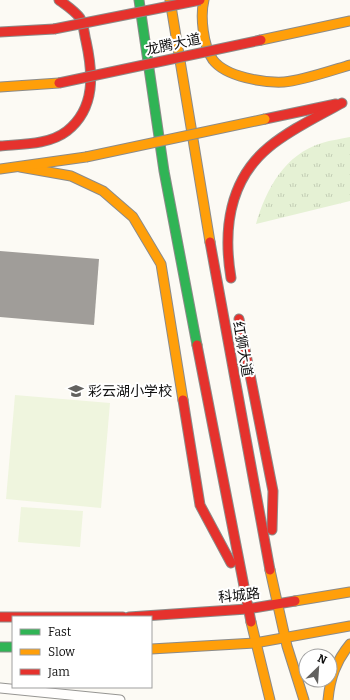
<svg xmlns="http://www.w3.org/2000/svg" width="350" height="700" viewBox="0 0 350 700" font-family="Bitter,'Noto Sans SC',serif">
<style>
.park{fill:url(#park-tufts)}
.pitch{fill:#eff5de}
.building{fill:#a09d99}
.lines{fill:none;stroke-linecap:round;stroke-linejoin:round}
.lane-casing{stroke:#969592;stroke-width:11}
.fast-casing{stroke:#8c8b89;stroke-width:11}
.slow-casing{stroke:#8c8b89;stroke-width:11}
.jam-casing{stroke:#8c8b89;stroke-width:11}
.lane{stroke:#fffefd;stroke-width:9}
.fast{stroke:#30b455;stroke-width:9}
.slow{stroke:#ff9f0a;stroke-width:9}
.jam{stroke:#e5322d;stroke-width:9}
.slow-bridge-casing{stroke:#8c8b89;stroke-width:11;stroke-linecap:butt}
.jam-bridge-casing{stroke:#8c8b89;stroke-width:11;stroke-linecap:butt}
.slow-bridge{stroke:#ff9f0a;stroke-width:9}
.jam-bridge{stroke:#e5322d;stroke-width:9}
.labels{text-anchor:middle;stroke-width:4;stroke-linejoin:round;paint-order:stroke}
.street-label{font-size:14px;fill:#0f0f0f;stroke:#fff}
.poi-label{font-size:14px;fill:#0f0f0f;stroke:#fff;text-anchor:start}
</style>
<defs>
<pattern id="park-tufts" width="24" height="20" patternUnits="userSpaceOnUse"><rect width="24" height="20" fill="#e5f1d4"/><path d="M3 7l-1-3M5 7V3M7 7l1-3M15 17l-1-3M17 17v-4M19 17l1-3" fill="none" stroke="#c3cdb5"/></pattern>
</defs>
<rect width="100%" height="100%" fill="#fcfaf4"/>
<path class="park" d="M350,137V201L256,224C266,189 285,154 322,143C331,140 341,139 350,137Z"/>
<g class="pitch">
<path d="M15,395L110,403L101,508L6,499Z"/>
<path d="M21,507L83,511L80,547L18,542Z"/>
</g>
<path class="building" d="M0,251L99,259L94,325L0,317Z"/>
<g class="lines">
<g class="lane-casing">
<path id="lane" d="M0,688L120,700"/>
</g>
<g class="fast-casing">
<g id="fast">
<path d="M139,0L164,171L197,345"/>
<path d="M0,647H13"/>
</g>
</g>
<g class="slow-casing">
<g id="slow">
<path d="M170,0L210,242"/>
<path d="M204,0C200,16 203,46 213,60C226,77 264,83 284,82C301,81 333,70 350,65"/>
<path d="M261,40L350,21"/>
<path d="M0,87L59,83"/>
<path d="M20,167L71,176L103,191L133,217L161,264L183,400"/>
<path d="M0,169L86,157"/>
<path d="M270,570L287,646L304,700"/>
<path d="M295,601L350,592"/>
<path d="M251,622L270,700"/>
<path d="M151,649L255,643L350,626"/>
<path d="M328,700C330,678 336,661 350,644"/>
</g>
</g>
<g class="jam-casing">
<g id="jam">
<path d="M0,32L54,29"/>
<path d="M265,119L336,104"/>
<path d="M0,146C22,144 49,145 67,131C96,108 93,73 86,41C84,34 84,24 80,18C75,11 66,5 59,0"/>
<path d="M210,242L270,570"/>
<path d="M231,278C223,230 229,180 269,147C291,129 317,117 342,103"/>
<path d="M239,319L273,491L272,530"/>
<path d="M197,345L251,622"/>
<path d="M183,400L200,505L231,563"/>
<path d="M0,617H123"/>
<path d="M129,617L247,609L295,601"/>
</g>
</g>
<use href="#lane" class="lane"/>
<use href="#fast" class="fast"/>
<use href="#slow" class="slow"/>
<use href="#jam" class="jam"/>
<g class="slow-bridge-casing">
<path id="slow-bridge" d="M86,157L265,119"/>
</g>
<g class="jam-bridge-casing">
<g id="jam-bridge">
<path d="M54,29L200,0"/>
<path d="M59,83L261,40"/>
</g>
</g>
<use href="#slow-bridge" class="slow-bridge"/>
<use href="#jam-bridge" class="jam-bridge"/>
</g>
<defs>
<g id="school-bare" transform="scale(1.2)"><path d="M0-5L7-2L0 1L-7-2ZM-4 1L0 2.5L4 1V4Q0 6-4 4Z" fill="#62615f" stroke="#fff" stroke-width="2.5" paint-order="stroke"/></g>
</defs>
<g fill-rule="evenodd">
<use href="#school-bare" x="76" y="391"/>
</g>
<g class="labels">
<g class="street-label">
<text transform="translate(173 44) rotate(-12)" y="5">龙腾大道</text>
<text transform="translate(243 349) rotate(80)" y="5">红狮大道</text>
<text transform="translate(239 595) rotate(-6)" y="5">科城路</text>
</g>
<g class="poi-label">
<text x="88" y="396">彩云湖小学校</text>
</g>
</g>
<rect x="12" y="616" width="140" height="72" fill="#ffffff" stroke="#9f9f9f"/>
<rect x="20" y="629" width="20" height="6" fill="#30b455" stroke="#9f9f9f"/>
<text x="48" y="636" font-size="12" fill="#0f0f0f">Fast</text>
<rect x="20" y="649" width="20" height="6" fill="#ff9f0a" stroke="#9f9f9f"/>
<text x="48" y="656" font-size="12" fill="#0f0f0f">Slow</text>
<rect x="20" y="669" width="20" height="6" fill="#e5322d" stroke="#9f9f9f"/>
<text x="48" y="676" font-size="12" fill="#0f0f0f">Jam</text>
<g transform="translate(318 668) rotate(25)"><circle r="19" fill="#ffffff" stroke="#9f9f9f"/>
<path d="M0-3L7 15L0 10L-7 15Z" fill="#62615f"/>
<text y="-6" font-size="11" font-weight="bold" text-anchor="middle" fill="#0f0f0f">N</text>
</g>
</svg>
